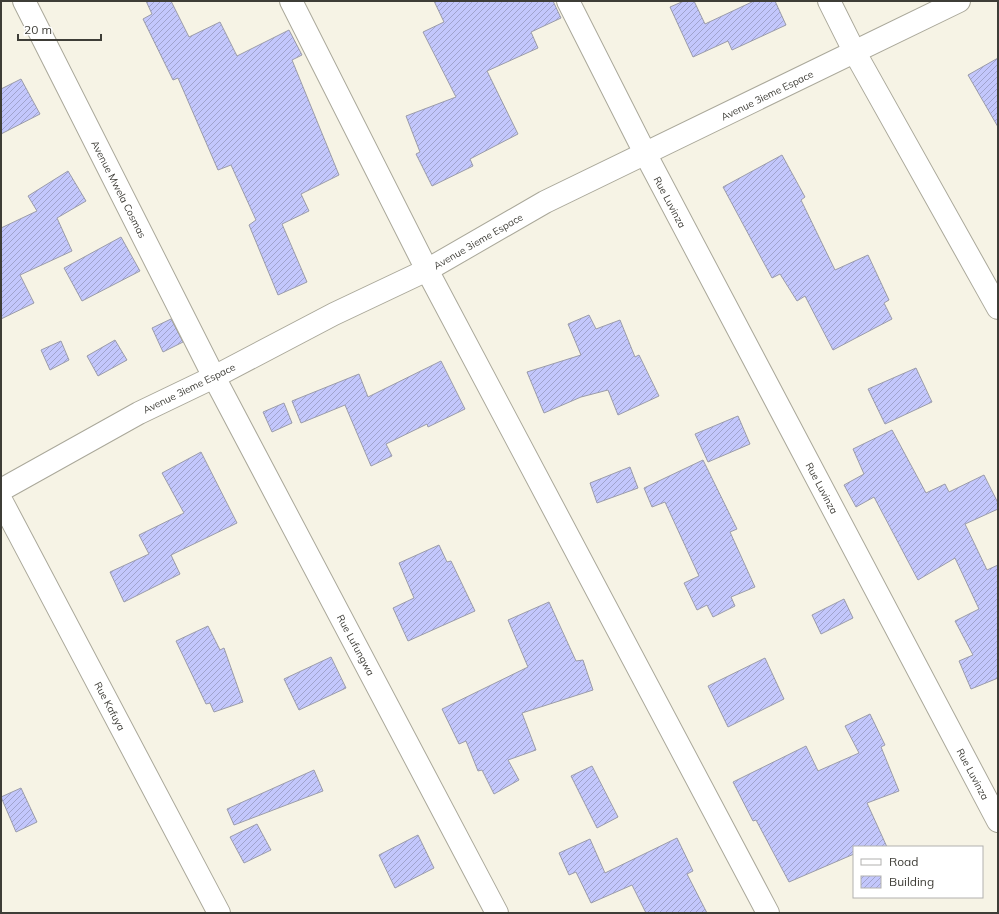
<svg xmlns="http://www.w3.org/2000/svg" width="999" height="914" viewBox="0 0 999 914" font-family="Mulish,sans-serif">
<style>
.building{fill:url(#building-hatch);stroke:#9b9caa}
.lines{fill:none;stroke-linecap:round;stroke-linejoin:round}
.minor-casing{stroke:#aaa89a;stroke-width:24}
.minor{stroke:#fff;stroke-width:22}
.labels{text-anchor:middle;stroke-width:3;stroke-linejoin:round;paint-order:stroke}
.street-label{font-size:10px;fill:#3e3d37;stroke:#fff}
</style>
<defs>
<pattern id="building-hatch" width="6" height="6" patternUnits="userSpaceOnUse"><rect width="6" height="6" fill="#c3c7fc"/><path d="M-1 1l2-2M0 6l6-6M5 7l2-2" fill="none" stroke="#a0a3cd"/></pattern>
</defs>
<rect width="100%" height="100%" fill="#f6f3e5"/>
<g class="building">
<path d="M146,1H171L189,37L220,22L237,56L289,30L302,55L292,60L339,175L301,194L309,211L282,224L307,282L278,295L249,225L256,220L231,165L218,170L178,78L173,80L143,19L152,14Z"/>
<path d="M434,1H553L561,18L531,32L538,48L487,71L518,134L470,159L473,166L432,186L416,154L420,152L406,116L456,97L423,32L444,22Z"/>
<path d="M684,1H694L705,24L754,1H775L786,25L732,50L728,41L693,57L670,7Z"/>
<path d="M998,58V127L968,75Z"/>
<path d="M21,79L40,114L1,134V89Z"/>
<path d="M782,155L805,197L801,200L835,270L868,255L889,300L884,303L892,319L833,350L805,296L797,301L780,274L772,278L723,187Z"/>
<path d="M68,171L86,201L57,218L72,251L20,275L34,303L1,319V228L37,211L28,196Z"/>
<path d="M121,237L140,271L82,301L64,268Z"/>
<path d="M589,315L596,329L620,320L635,357L639,355L659,396L618,415L608,390L581,397L544,413L527,372L581,355L568,324Z"/>
<path d="M171,319L183,342L163,352L152,328Z"/>
<path d="M115,340L127,360L98,376L87,356Z"/>
<path d="M61,341L69,360L50,370L41,350Z"/>
<path d="M441,361L465,409L428,427L427,424L386,444L392,456L371,466L345,405L301,423L292,401L359,374L368,397Z"/>
<path d="M916,368L932,402L885,424L868,389Z"/>
<path d="M284,403L292,423L272,432L263,412Z"/>
<path d="M738,416L750,444L708,462L695,434Z"/>
<path d="M892,430L926,493L945,484L949,492L984,475L998,503V509L965,524L987,570L998,565V678L971,689L959,661L973,655L955,621L979,609L955,558L918,580L874,497L856,507L844,485L864,474L853,449Z"/>
<path d="M201,452L237,523L171,555L180,574L124,602L110,572L149,554L139,535L184,513L162,473Z"/>
<path d="M703,460L737,529L730,532L755,587L731,597L735,606L713,617L707,605L697,610L684,583L699,576L665,502L652,507L644,488Z"/>
<path d="M630,467L638,488L597,503L590,483Z"/>
<path d="M439,545L447,562L451,561L475,611L408,641L393,608L414,598L399,563Z"/>
<path d="M844,599L853,618L821,634L812,615Z"/>
<path d="M549,602L576,661L583,660L593,690L522,713L536,750L508,760L519,780L494,794L482,770L478,771L466,741L459,744L442,709L528,667L508,620Z"/>
<path d="M208,626L220,650L224,648L243,702L214,712L210,703L206,704L176,641Z"/>
<path d="M331,657L346,688L299,710L284,679Z"/>
<path d="M765,658L784,699L728,727L708,686Z"/>
<path d="M870,714L885,745L881,747L899,791L867,803L887,847H854V854L789,882L756,820L753,821L733,782L806,746L818,771L859,753L845,726Z"/>
<path d="M592,766L618,817L597,828L571,776Z"/>
<path d="M314,770L323,791L234,825L227,809Z"/>
<path d="M21,788L37,822L16,832L1,797Z"/>
<path d="M257,824L271,850L244,863L230,837Z"/>
<path d="M418,835L434,868L395,888L379,855Z"/>
<path d="M677,838L693,871L687,874L707,913H646L632,885L591,903L576,872L569,875L559,853L590,839L605,873Z"/>
</g>
<g class="lines">
<g class="minor-casing">
<g id="minor">
<path d="M24,1L214,377L497,913"/>
<path d="M291,1L427,270L768,913"/>
<path d="M568,1L646,155L998,821"/>
<path d="M829,1L854,51L998,308"/>
<path d="M1,490L139,413L214,377L334,314L427,270L545,202L959,1"/>
<path d="M1,500L219,913"/>
</g>
</g>
<use href="#minor" class="minor"/>
</g>
<g class="labels">
<g class="street-label">
<text transform="translate(767 95) rotate(-26)" y="4">Avenue 3ieme Espace</text>
<text transform="translate(119 189) rotate(63)" y="4">Avenue Mwela Cosmas</text>
<text transform="translate(670 202) rotate(62)" y="4">Rue Luvinza</text>
<text transform="translate(478 241) rotate(-30)" y="4">Avenue 3ieme Espace</text>
<text transform="translate(189 388) rotate(-26)" y="4">Avenue 3ieme Espace</text>
<text transform="translate(822 488) rotate(62)" y="4">Rue Luvinza</text>
<text transform="translate(356 645) rotate(62)" y="4">Rue Lufungwa</text>
<text transform="translate(110 706) rotate(62)" y="4">Rue Kafuya</text>
<text transform="translate(973 774) rotate(62)" y="4">Rue Luvinza</text>
</g>
</g>
<rect width="999" height="914" fill="none" stroke="#3e3d37" stroke-width="4"/>
<rect x="853" y="846" width="130" height="52" fill="#ffffff" stroke="#b2b1af"/>
<rect x="861" y="859" width="20" height="6" fill="#ffffff" stroke="#b2b1af"/>
<text x="889" y="866" font-size="12" fill="#3e3d37">Road</text>
<rect x="861" y="876" width="20" height="12" fill="url(#building-hatch)" stroke="#b2b1af"/>
<text x="889" y="886" font-size="12" fill="#3e3d37">Building</text>
<path d="M18 34v6h83v-6" fill="none" stroke="#3e3d37" stroke-width="2"/>
<text x="24" y="34" font-size="12" fill="#3e3d37" stroke="#ffffff" stroke-width="3" paint-order="stroke">20 m</text>
</svg>
